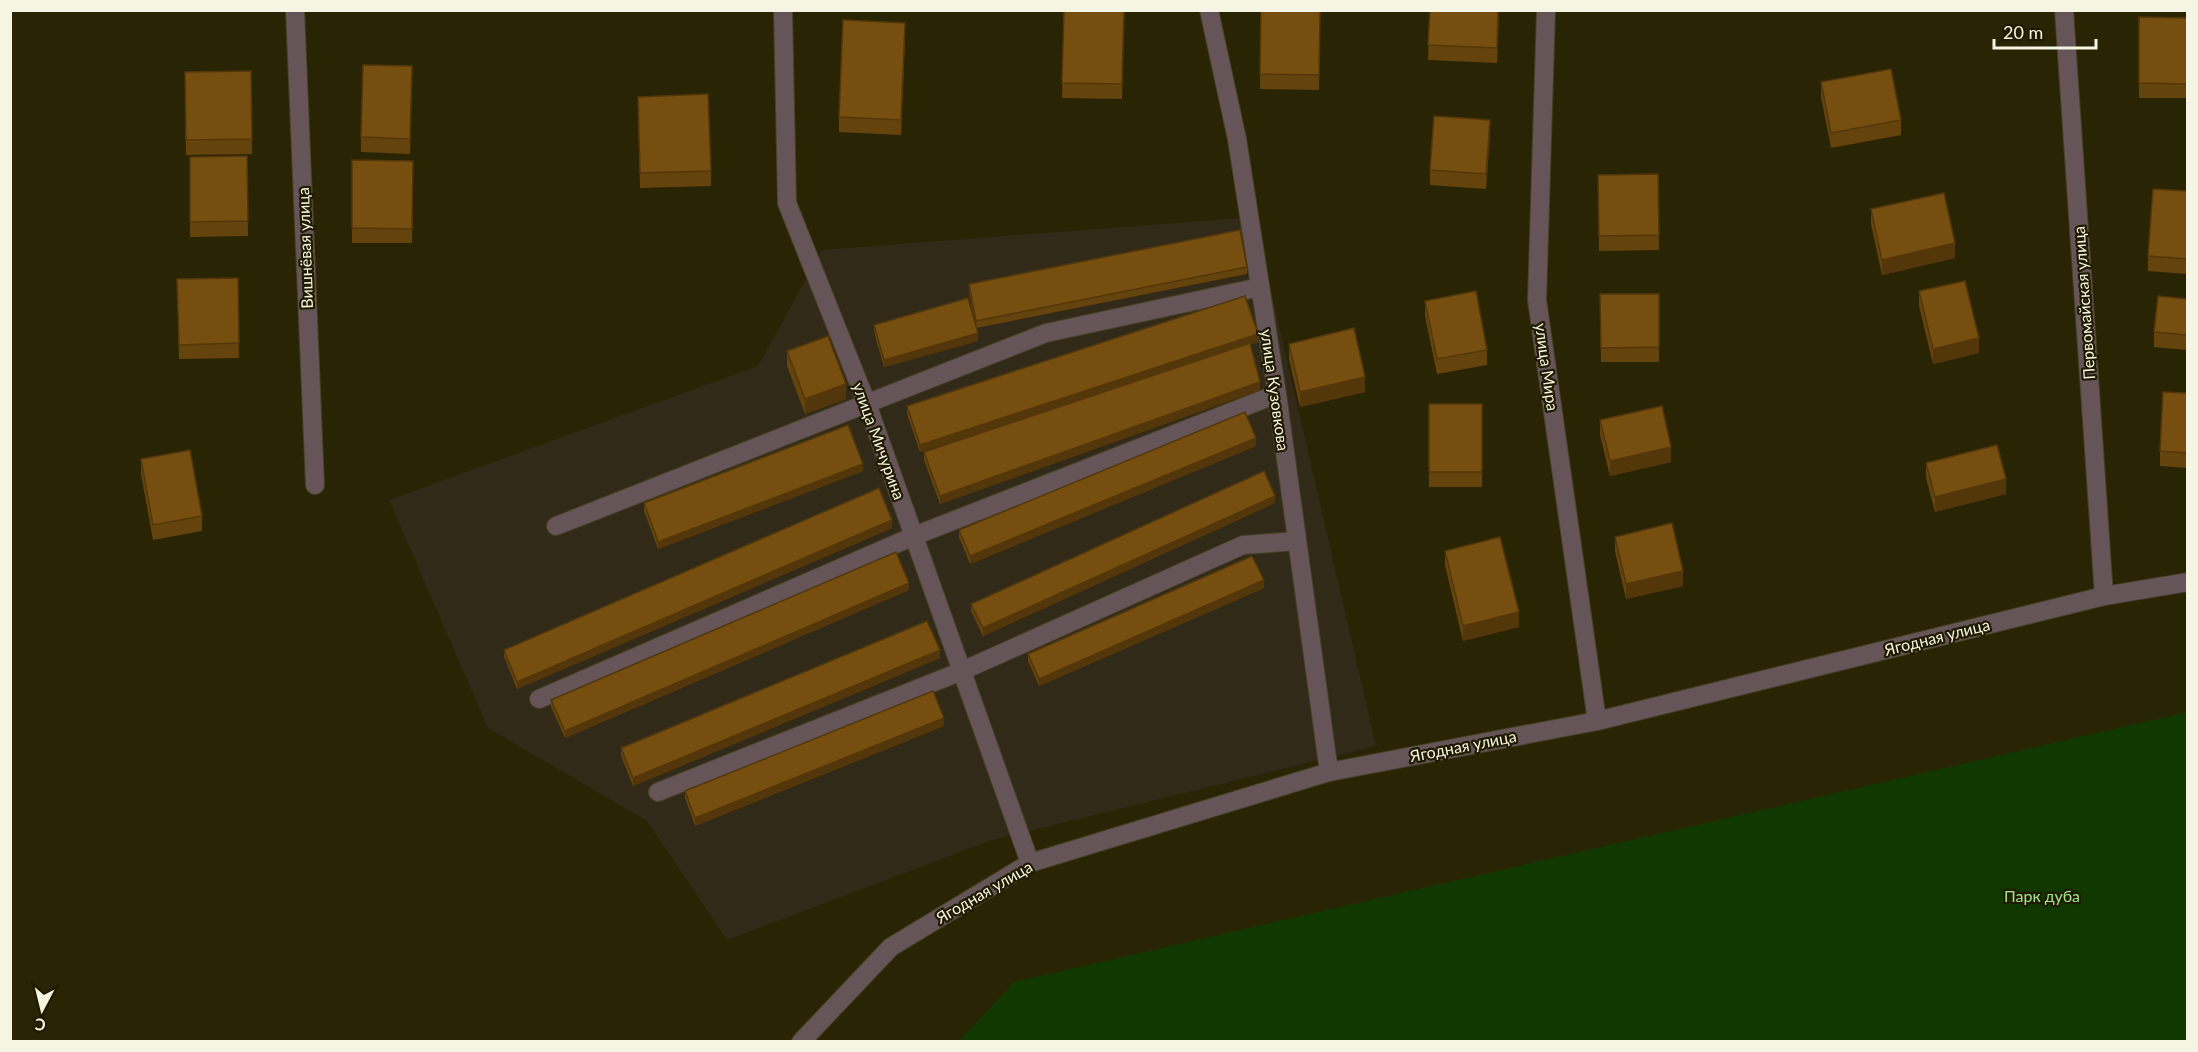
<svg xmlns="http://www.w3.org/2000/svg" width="2198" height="1052" viewBox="0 0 2198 1052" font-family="Lato,sans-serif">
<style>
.industrial{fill:#312a19}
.green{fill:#123801}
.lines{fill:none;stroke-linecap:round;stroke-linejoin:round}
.minor-casing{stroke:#464123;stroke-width:20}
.minor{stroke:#655559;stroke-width:18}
.wall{fill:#65430d}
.shaded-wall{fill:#53370a}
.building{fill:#764e0f;stroke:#53370a;stroke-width:1.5}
.labels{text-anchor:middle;stroke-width:4.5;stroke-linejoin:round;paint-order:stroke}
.street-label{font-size:16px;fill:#f6f4e2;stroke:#1f1a00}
.park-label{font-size:16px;fill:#a0e688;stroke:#1f1a00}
</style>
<rect width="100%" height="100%" fill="#292404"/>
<path class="industrial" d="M1254,217L1376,746L992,840L727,940L647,821L488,728L389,500L758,366L822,250Z"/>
<path class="green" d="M2187,712V1041H959L1014,982Z"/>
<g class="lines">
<g class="minor-casing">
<g id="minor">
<path d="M295,10L315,485"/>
<path d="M783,10L787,203L867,404L1030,863"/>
<path d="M1209,10L1237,139L1277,394L1329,772"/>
<path d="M1546,10L1537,300L1597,721"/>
<path d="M2064,10L2104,596"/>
<path d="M556,526L1046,333L1260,287"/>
<path d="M539,699L914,536L1277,394"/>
<path d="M658,792L962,671L1243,545L1297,541"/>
<path d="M801,1042L891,947L1030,863L1329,772L1597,721L2104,596L2188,582"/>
</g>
</g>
<use href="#minor" class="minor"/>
</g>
<g class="wall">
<path d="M1064,10H1124L1122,99L1062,98Z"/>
<path d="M1261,10H1320L1319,90L1260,89Z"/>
<path d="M1430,10H1499L1497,63L1428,60Z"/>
<path d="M2139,17L2187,18V98H2139Z"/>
<path d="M905,38L901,135L839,132V117Z"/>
<path d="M251,71L252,154L186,155L185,72Z"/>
<path d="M412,81L410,154L361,152V137Z"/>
<path d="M1821,82L1901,120V135L1831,148L1821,97Z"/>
<path d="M638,112L711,171V186L640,188Z"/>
<path d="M1490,135L1486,189L1430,185V170Z"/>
<path d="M247,156L248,236L190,237V157Z"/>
<path d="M352,160L413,161L412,243H352Z"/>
<path d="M1658,174L1659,250L1599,251L1598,175Z"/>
<path d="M2187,191V274L2148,271V256Z"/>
<path d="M1871,209L1955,258L1882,275L1871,224Z"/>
<path d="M1247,267V274L976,328L969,292V284Z"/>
<path d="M238,278L239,358L179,359L177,279Z"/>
<path d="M1919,291L1979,353L1933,364L1919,306Z"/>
<path d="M1600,294H1659V362H1601Z"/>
<path d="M2187,299V350L2154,347V332Z"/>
<path d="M1425,301L1487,350V365L1437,374L1425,316Z"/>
<path d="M874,325L978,341L884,367L874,332Z"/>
<path d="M1258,342L1250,344L1260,390L940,504L924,460V452L1102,393L920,452L907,414V406Z"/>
<path d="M1289,344L1365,392L1300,407L1289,359Z"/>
<path d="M787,351L846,399L805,414L787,366Z"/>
<path d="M2187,393V468L2160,466V451Z"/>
<rect x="1429" y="404" width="53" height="83"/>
<path d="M1600,420L1671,462L1610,476L1600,435Z"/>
<path d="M1256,446L970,564L959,537V530Z"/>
<path d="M141,459L202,516V531L153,540L141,474Z"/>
<path d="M1926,463L2006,494L1935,512L1926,478Z"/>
<path d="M863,471L658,549L644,511V503Z"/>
<path d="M1275,503L983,636L971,611V604Z"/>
<path d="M892,528L517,689L504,657V650Z"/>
<path d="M1615,537L1683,586L1626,599L1615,551Z"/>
<path d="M1445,551L1519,627L1463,641L1445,565Z"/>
<path d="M1264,588L1039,686L1028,661V654Z"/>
<path d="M909,590L565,738L551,707V700Z"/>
<path d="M940,658L633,786L621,756V748Z"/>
<path d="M944,726L695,826L685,798V791Z"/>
</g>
<g class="shaded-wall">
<path d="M1498,10H1499L1497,63V48Z"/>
<path d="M905,23V38L901,135V120Z"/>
<path d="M1490,120V135L1486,189V174Z"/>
<path d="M1955,243V258L1882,275V260Z"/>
<path d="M978,333V341L884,367V360Z"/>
<path d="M1258,334V342L920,452V445Z"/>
<path d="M1979,338V353L1933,364V349Z"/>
<path d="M1365,377V392L1300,407V392Z"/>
<path d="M1260,382V390L940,504V496Z"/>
<path d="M846,384V399L805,414V399Z"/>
<path d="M1256,438V446L970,564V556Z"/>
<path d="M1671,447V462L1610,476V461Z"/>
<path d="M863,464V471L658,549V542Z"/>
<path d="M2006,479V494L1935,512V497Z"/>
<path d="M1275,496V503L983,636V628Z"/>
<path d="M892,520V528L517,689V682Z"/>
<path d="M1683,571V586L1626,599V584Z"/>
<path d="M1264,580V588L1039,686V679Z"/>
<path d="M909,583V590L565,738V731Z"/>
<path d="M1519,612V627L1463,641V626Z"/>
<path d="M940,650V658L633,786V778Z"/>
<path d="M944,718V726L695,826V818Z"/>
</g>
<g class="building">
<path d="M1064,10H1124L1122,84L1062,83Z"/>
<path d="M1261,10H1320L1319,75L1260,74Z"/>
<path d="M1430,10H1498L1497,48L1428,45Z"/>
<path d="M2139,17L2187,18V84L2139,83Z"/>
<path d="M843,20L905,23L901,120L839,117Z"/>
<path d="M363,65L412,66L410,139L361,137Z"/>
<path d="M1891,69L1901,120L1831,133L1821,82Z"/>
<path d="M251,71L252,139L186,140L185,72Z"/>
<path d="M708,94L711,171L640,173L638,97Z"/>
<path d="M1434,116L1490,120L1486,174L1430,170Z"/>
<path d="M247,156L248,221L190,222V157Z"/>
<path d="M352,160L413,161L412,229L352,228Z"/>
<path d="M1658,174L1659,235L1599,236L1598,175Z"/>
<path d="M2153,189L2187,191V259L2148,256Z"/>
<path d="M1944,193L1955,243L1882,260L1871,209Z"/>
<path d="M1240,230L1247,267L976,321L969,284Z"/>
<path d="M238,278L239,343L179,345L177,279Z"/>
<path d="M1965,281L1979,338L1933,349L1919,291Z"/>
<path d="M1476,291L1487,350L1437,359L1425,301Z"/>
<path d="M1600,294H1659V347L1601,348Z"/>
<path d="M1245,296L1258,334L920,445L907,406Z"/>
<path d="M2158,296L2187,299V335L2154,332Z"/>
<path d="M968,298L978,333L884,360L874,325Z"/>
<path d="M1354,328L1365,377L1300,392L1289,344Z"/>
<path d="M828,336L846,384L805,399L787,351Z"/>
<path d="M1250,343L1260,382L940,496L924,452Z"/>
<path d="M2163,392L2187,393V453L2160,451Z"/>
<rect x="1429" y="404" width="53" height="68"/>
<path d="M1662,406L1671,447L1610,461L1600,420Z"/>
<path d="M1245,412L1256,438L970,556L959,530Z"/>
<path d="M848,425L863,464L658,542L644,503Z"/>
<path d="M1997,445L2006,479L1935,497L1926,463Z"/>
<path d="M190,450L202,516L153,525L141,459Z"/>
<path d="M1264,471L1275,496L983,628L971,604Z"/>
<path d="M879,488L892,520L517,682L504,650Z"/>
<path d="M1672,523L1683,571L1626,584L1615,537Z"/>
<path d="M1500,537L1519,612L1463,626L1445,551Z"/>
<path d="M896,552L909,583L565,731L551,700Z"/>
<path d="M1252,556L1264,580L1039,679L1028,654Z"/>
<path d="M927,621L940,650L633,778L621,748Z"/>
<path d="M933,691L944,718L695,818L685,791Z"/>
</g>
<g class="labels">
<g class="street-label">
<text transform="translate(305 248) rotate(-92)" y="6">Вишнёвая улица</text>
<text transform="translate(2084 303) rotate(-94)" y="6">Первомайская улица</text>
<text transform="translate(1547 367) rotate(82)" y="6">улица Мира</text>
<text transform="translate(1275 390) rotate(82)" y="6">улица Кузовкова</text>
<text transform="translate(879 441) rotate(70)" y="6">улица Мичурина</text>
<text transform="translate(1937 637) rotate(-14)" y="6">Ягодная улица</text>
<text transform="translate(1463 746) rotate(-11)" y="6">Ягодная улица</text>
<text transform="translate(984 892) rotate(-30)" y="6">Ягодная улица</text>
</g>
<g class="park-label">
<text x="2042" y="902">Парк дуба</text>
</g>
</g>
<rect width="2198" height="1052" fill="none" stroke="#f6f4e2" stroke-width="24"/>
<g transform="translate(42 1010) rotate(187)" stroke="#1f1a00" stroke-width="4.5" paint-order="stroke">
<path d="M0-4.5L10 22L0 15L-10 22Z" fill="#f6f4e2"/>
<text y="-9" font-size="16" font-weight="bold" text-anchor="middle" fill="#f6f4e2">С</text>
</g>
<path d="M1994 39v9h102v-9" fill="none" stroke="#f6f4e2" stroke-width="3"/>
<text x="2003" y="39" font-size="18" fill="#f6f4e2" stroke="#1f1a00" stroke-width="4.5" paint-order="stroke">20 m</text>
</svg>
